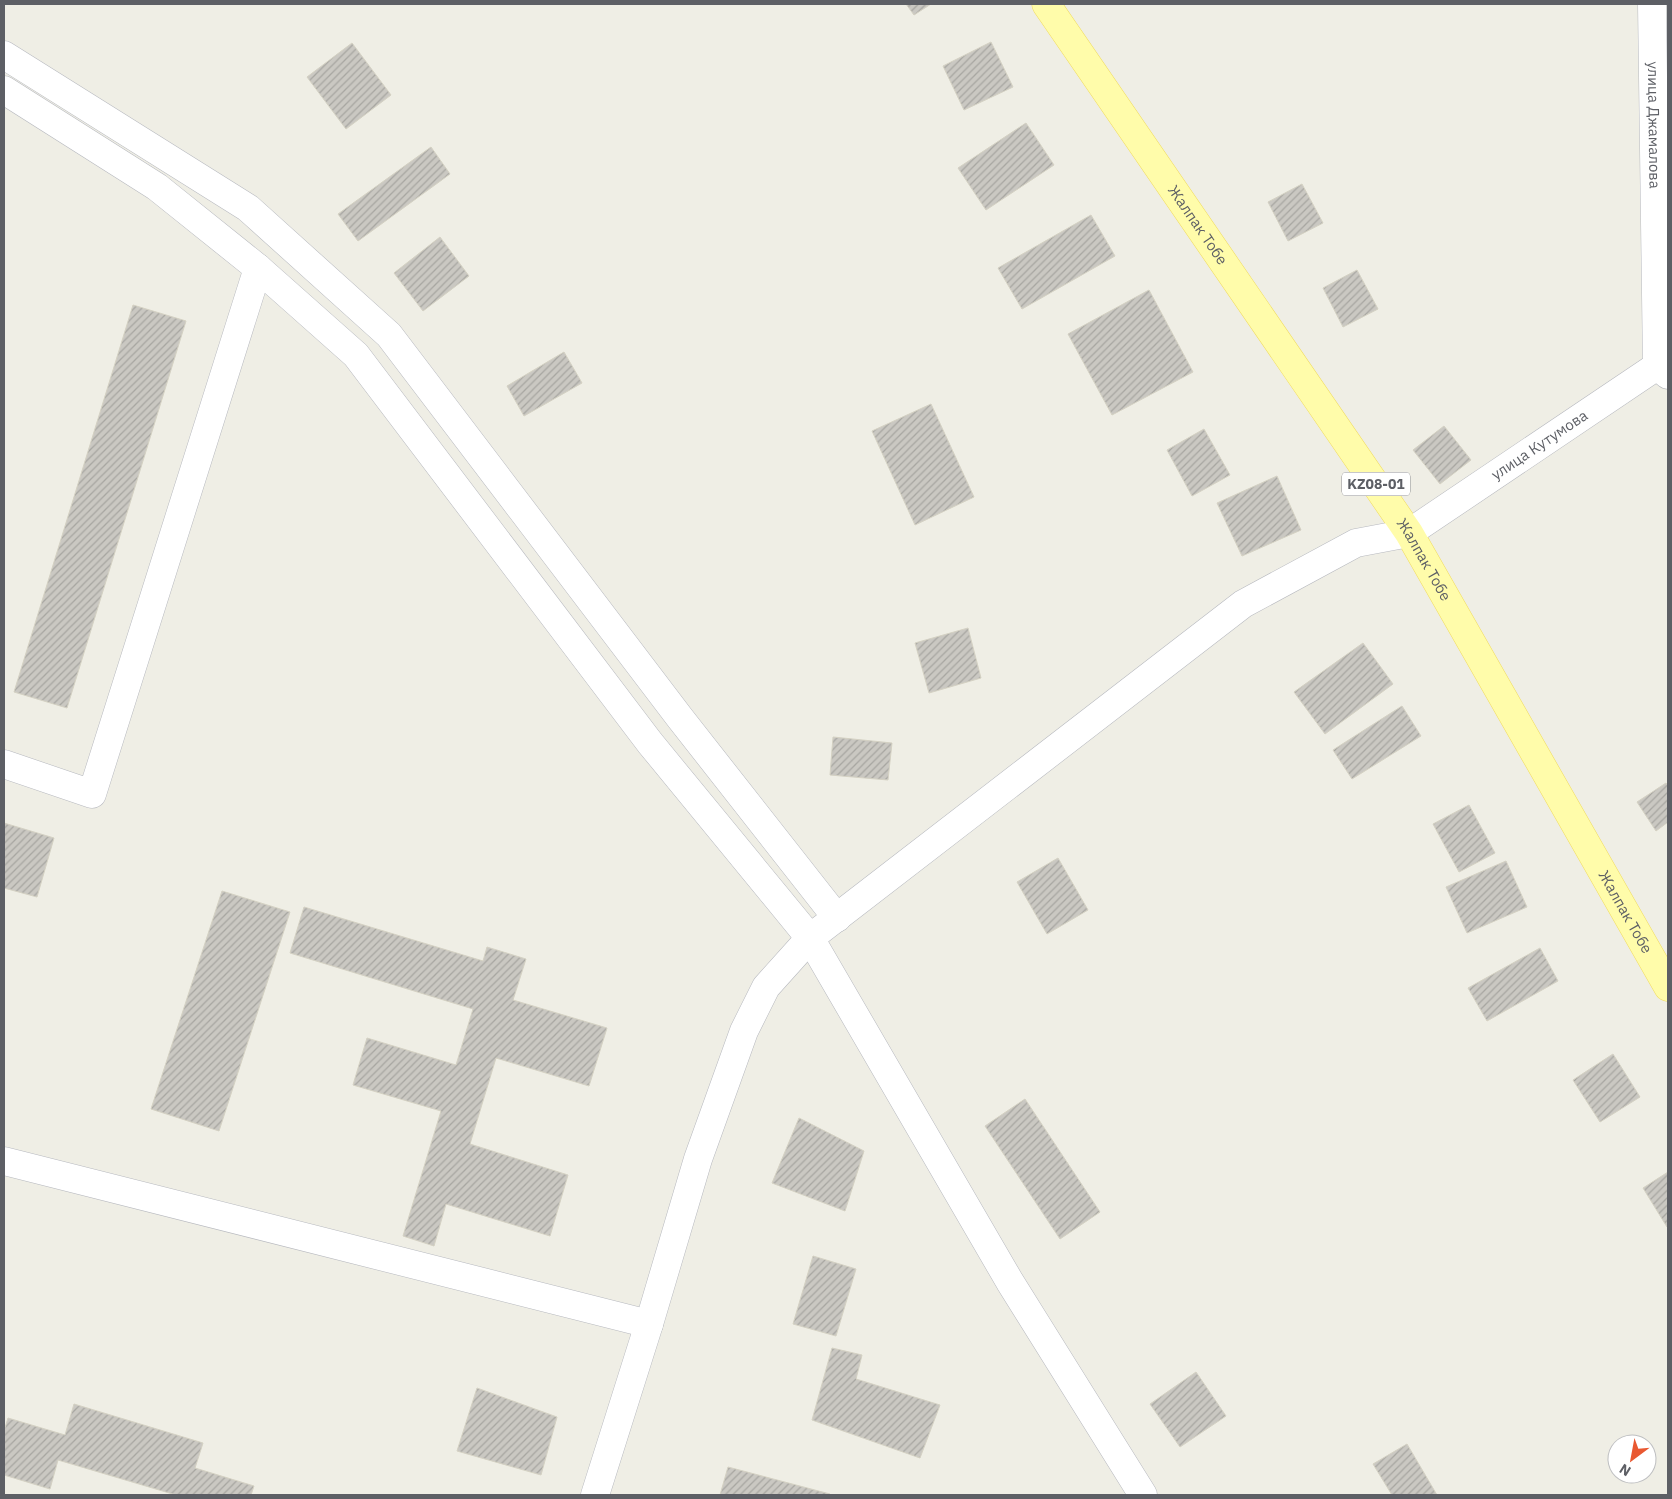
<svg xmlns="http://www.w3.org/2000/svg" width="1672" height="1499" viewBox="0 0 1672 1499" font-family="'IBM Plex Sans',sans-serif">
<style>
.building{fill:url(#building-hatch);stroke:#d4d1c3}
.lines{fill:none;stroke-linecap:round;stroke-linejoin:round}
.street-casing{stroke:#b7b9bf;stroke-width:29}
.primary-casing{stroke:#f1db5c;stroke-width:29}
.street{stroke:#fff;stroke-width:28}
.primary{stroke:#fffcaa;stroke-width:28}
.labels{text-anchor:middle;stroke-width:4.5;stroke-linejoin:round;paint-order:stroke}
.shield{fill:#fff;stroke:#8e8f93;stroke-width:1}
.shield-label{font-size:14px;font-weight:bold;fill:#5d5f65}
.street-label{font-size:15px;fill:#5d5f65;stroke:#fff}
</style>
<defs>
<pattern id="building-hatch" width="6" height="6" patternUnits="userSpaceOnUse" patternTransform="scale(1.25)"><rect width="6" height="6" fill="#cac8c2"/><path d="M-1 1l2-2M0 6l6-6M5 7l2-2" fill="none" stroke="#a7a6a1"/></pattern>
</defs>
<rect width="100%" height="100%" fill="#efeee5"/>
<g class="building">
<path d="M906,4H931L914,15Z"/>
<path d="M991,42L1013,87L964,110L943,66Z"/>
<path d="M352,43L391,95L346,129L307,77Z"/>
<path d="M1026,123L1054,165L986,210L958,168Z"/>
<path d="M431,147L450,174L358,241L338,214Z"/>
<path d="M1302,184L1323,223L1288,241L1268,202Z"/>
<path d="M1091,215L1115,256L1022,309L998,268Z"/>
<path d="M440,237L469,276L423,311L394,273Z"/>
<path d="M1357,270L1378,309L1343,327L1323,288Z"/>
<path d="M1149,290L1193,372L1112,415L1068,334Z"/>
<path d="M133,305L186,321L67,708L14,692Z"/>
<path d="M564,352L582,383L524,416L507,386Z"/>
<path d="M931,404L974,497L915,525L872,431Z"/>
<path d="M1444,426L1471,460L1440,484L1413,450Z"/>
<path d="M1204,429L1230,475L1192,496L1167,450Z"/>
<path d="M1277,476L1301,530L1242,556L1217,503Z"/>
<path d="M968,628L981,678L929,693L915,643Z"/>
<path d="M1363,643L1393,684L1325,734L1294,692Z"/>
<path d="M1402,706L1421,736L1352,779L1333,750Z"/>
<path d="M833,737L892,743L888,780L830,775Z"/>
<path d="M1666,783L1668,786V822L1656,831L1637,802Z"/>
<path d="M1469,805L1495,853L1459,872L1433,824Z"/>
<path d="M4,823L54,838L37,897L4,888Z"/>
<path d="M1058,858L1088,910L1047,934L1017,882Z"/>
<path d="M1506,861L1527,907L1467,933L1446,887Z"/>
<path d="M222,891L290,912L219,1131L151,1109Z"/>
<path d="M304,907L483,961L487,947L526,959L513,1000L607,1028L589,1086L496,1058L470,1144L568,1175L550,1236L446,1204L434,1246L403,1236L441,1111L353,1085L367,1038L456,1065L473,1009L290,953Z"/>
<path d="M1540,948L1558,981L1487,1021L1468,988Z"/>
<path d="M1613,1054L1640,1097L1600,1122L1573,1080Z"/>
<path d="M1025,1099L1100,1212L1060,1239L985,1126Z"/>
<path d="M799,1118L864,1151L845,1211L772,1183Z"/>
<path d="M1668,1172V1226L1667,1227L1643,1188Z"/>
<path d="M813,1256L856,1269L836,1336L793,1324Z"/>
<path d="M832,1348L862,1355L856,1379L940,1405L920,1458L812,1420Z"/>
<path d="M1196,1372L1226,1416L1180,1447L1150,1404Z"/>
<path d="M477,1388L557,1417L541,1475L457,1451Z"/>
<path d="M74,1404L203,1443L195,1468L254,1486L251,1495H176L58,1460L50,1489L4,1475V1431L8,1418L65,1435Z"/>
<path d="M1407,1444L1437,1495H1392L1373,1464Z"/>
<path d="M728,1467L830,1494V1495H720Z"/>
</g>
<g class="lines">
<g class="street-casing">
<g id="street">
<path id="s1" d="M1652,4L1657,366"/>
<path d="M4,55L248,208L389,335L680,718L837,918"/>
<path d="M4,90L157,187L258,268L356,355L650,743L810,938L1010,1282L1143,1495"/>
<path d="M4,764L92,794L258,268"/>
<path d="M4,1161L649,1324"/>
<path id="s2" d="M595,1495L649,1324L698,1159L744,1031L766,987L810,938L1243,604L1356,543L1409,533L1657,366L1668,375"/>
</g>
</g>
<g class="primary-casing">
<g id="primary">
<path id="s3" d="M1046,4L1409,533L1668,987"/>
</g>
</g>
<use href="#street" class="street"/>
<use href="#primary" class="primary"/>
</g>
<g class="labels">
<rect class="shield" x="1342" y="472.5" width="68" height="23" rx="4"/>
<g class="shield-label">
<text x="1376" y="489">KZ08-01</text>
</g>
<g class="street-label">
<text dy="5" stroke="none"><textPath href="#s1" startOffset="121">улица Джамалова</textPath></text>
<text dy="5" stroke="none"><textPath href="#s3" startOffset="268">Жалпак Тобе</textPath></text>
<text dy="5" stroke="none"><textPath href="#s2" startOffset="1489">улица Кутумова</textPath></text>
<text dy="5" stroke="none"><textPath href="#s3" startOffset="672">Жалпак Тобе</textPath></text>
<text dy="5" stroke="none"><textPath href="#s3" startOffset="1078">Жалпак Тобе</textPath></text>
</g>
</g>
<rect width="1672" height="1499" fill="none" stroke="#5d5f65" stroke-width="10"/>
<g transform="translate(1632 1459) rotate(212)"><circle r="24" fill="#ffffff" stroke="#bebfc1"/>
<path d="M0-4L9 19L0 12L-9 19Z" fill="#e95831"/>
<text y="-8" font-size="14" font-weight="bold" text-anchor="middle" fill="#5d5f65">N</text>
</g>
</svg>
